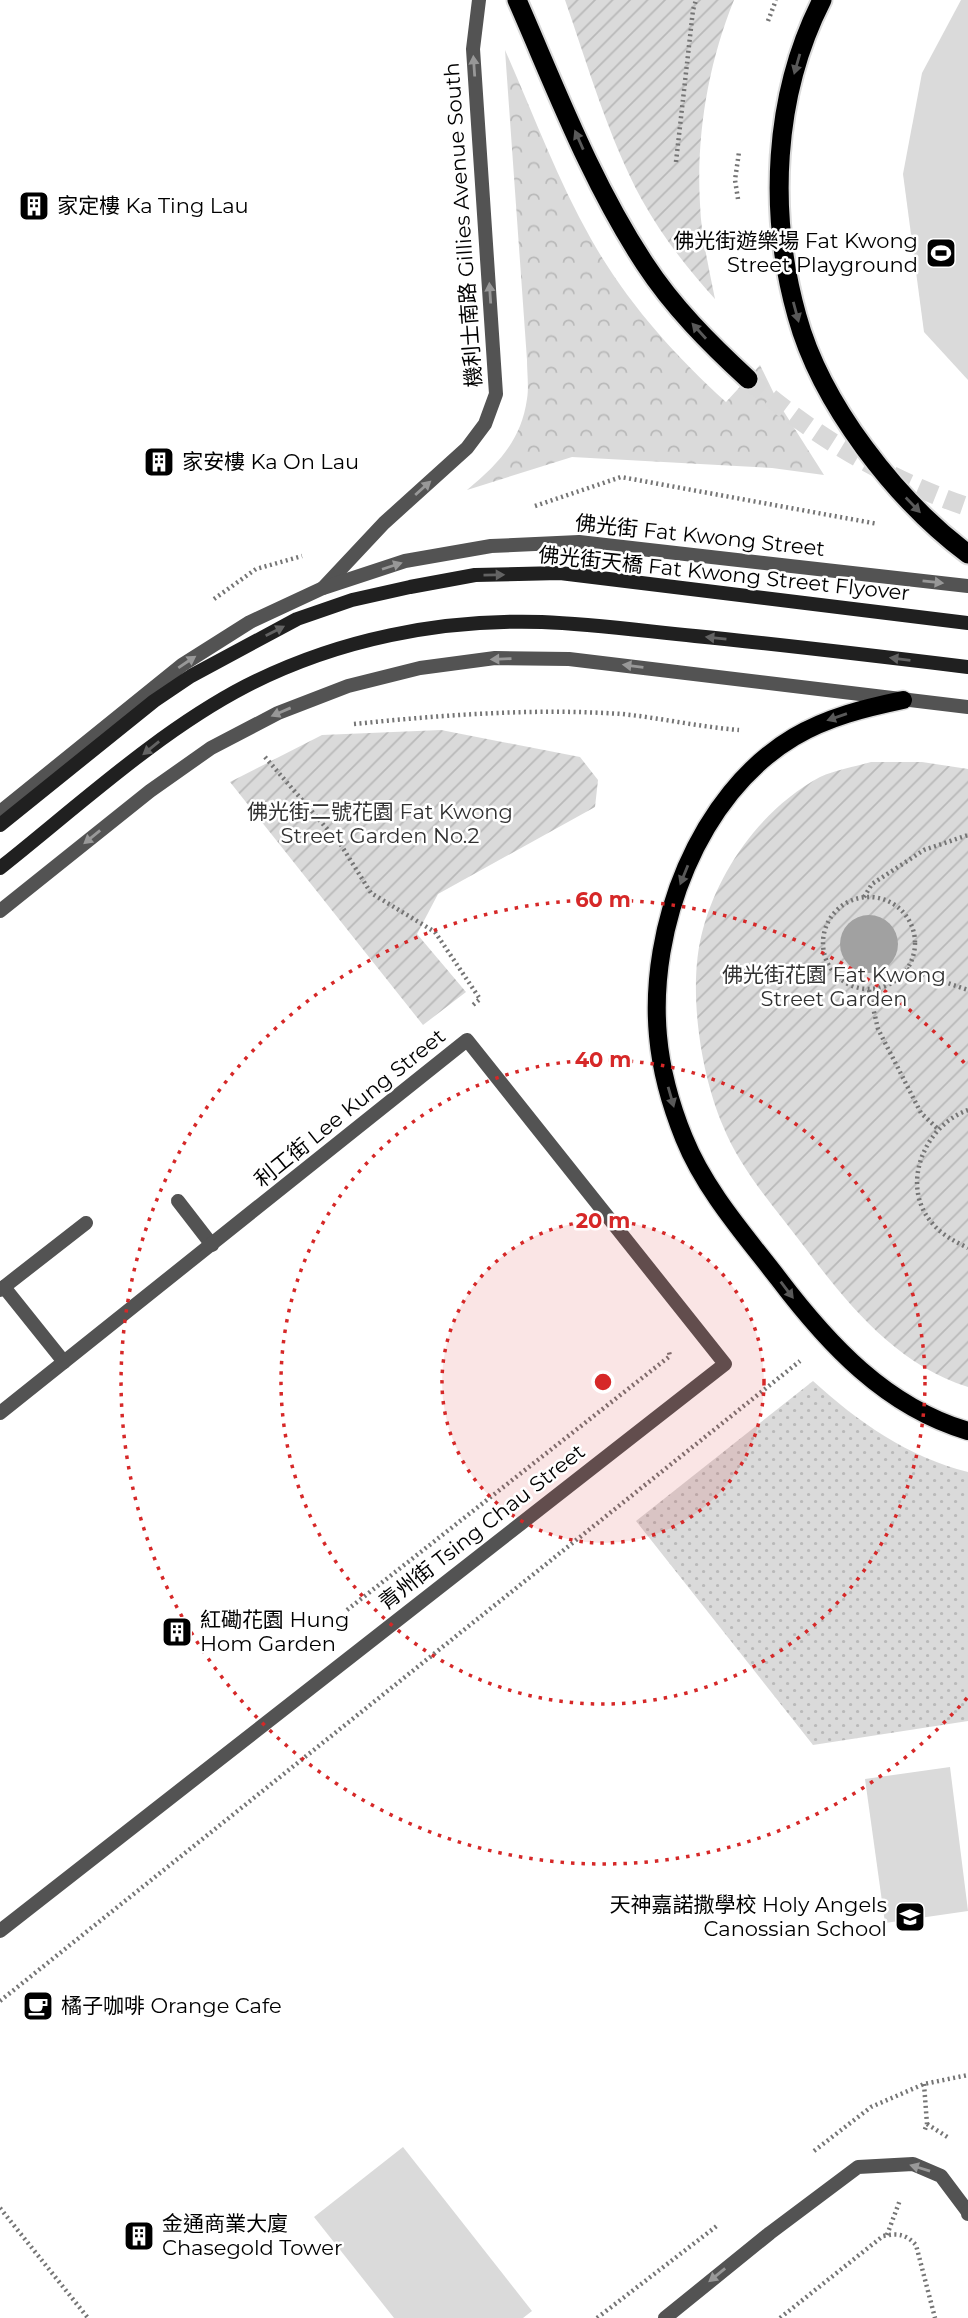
<svg xmlns="http://www.w3.org/2000/svg" width="968" height="2318" viewBox="0 0 968 2318" font-family="Montserrat,'Noto Sans TC',sans-serif">
<style>
.grass{fill:#dadada}
.forest{fill:url(#forest-crowns)}
.park{fill:url(#park-dots)}
.garden{fill:url(#garden-furrows)}
.water{fill:#a1a1a1}
.lines{fill:none;stroke-linecap:round;stroke-linejoin:round}
.trunk-tunnel{stroke:#d9d9d9;stroke-width:19;stroke-dasharray:19 10;stroke-linecap:butt}
.primary-casing{stroke:#dbdbdb;stroke-width:21}
.trunk-casing{stroke:#dbdbdb;stroke-width:23}
.path{stroke:#757575;stroke-width:4.5;stroke-dasharray:2 3.5;stroke-linecap:butt}
.service{stroke:#535353;stroke-width:14}
.minor{stroke:#535353;stroke-width:14}
.tertiary{stroke:#535353;stroke-width:14}
.secondary{stroke:#202020;stroke-width:14}
.primary{stroke:#000;stroke-width:18}
.trunk{stroke:#000;stroke-width:19}
.oneway{fill:#595959}
.oneway2{fill:#989898}
.oneway3{fill:#636363}
.ring{fill:none;stroke:#d62828;stroke-width:3.5;stroke-dasharray:3.5 7}
.labels{text-anchor:middle;stroke-width:5;stroke-linejoin:round;paint-order:stroke}
.poi-label{font-size:21px;fill:#000;stroke:#fff;text-anchor:start}
.street-label{font-size:21px;fill:#000;stroke:#fff}
.park-label{font-size:21px;fill:#313131;stroke:#fff}
.centre{fill:#d62828;stroke:#fff;stroke-width:3.5}
.ring-label{font-size:21px;text-anchor:middle;font-weight:bold;fill:#d62828;stroke:#fff;stroke-width:5;stroke-linejoin:round;paint-order:stroke}
</style>
<defs>
<pattern id="forest-crowns" width="20" height="18" patternUnits="userSpaceOnUse" patternTransform="scale(1.75)"><rect width="20" height="18" fill="#dadada"/><path d="M2 6a3 3 0 1 1 6 0M12 15a3 3 0 1 1 6 0" fill="none" stroke="#b9b9b9"/></pattern>
<pattern id="park-dots" width="8" height="8" patternUnits="userSpaceOnUse" patternTransform="scale(1.75)"><rect width="8" height="8" fill="#dadada"/><path d="M2 2h.1M6 6h.1" fill="none" stroke="#b9b9b9" stroke-width="1.8" stroke-linecap="round"/></pattern>
<pattern id="garden-furrows" width="10" height="10" patternUnits="userSpaceOnUse" patternTransform="scale(1.75)"><rect width="10" height="10" fill="#dadada"/><path d="M-1 1l2-2M0 10L10 0M9 11l2-2" fill="none" stroke="#b9b9b9"/></pattern>
</defs>
<rect width="100%" height="100%" fill="#fff"/>
<g class="grass">
<path d="M961,0H968V380L924,332L903,174L922,73Z"/>
<path d="M950,1767L968,1911L885,1923L865,1779Z"/>
<path d="M403,2147L532,2311L523,2318H394L314,2217Z"/>
</g>
<path class="forest" d="M505,50C533,113 557,179 591,239C626,301 673,354 726,402L760,365L779,404L824,475L772,468L572,457L467,490C498,464 521,441 527,399C529,387 527,372 527,360Z"/>
<path class="park" d="M813,1381C858,1422 908,1457 968,1472V1721L813,1745L636,1521Z"/>
<g class="garden">
<path d="M565,0H734C708,64 696,136 700,204C701,236 709,268 715,299C687,268 662,236 642,200C609,139 588,66 565,0Z"/>
<path d="M441,730L580,757L598,780L595,807L438,894L417,934L466,992L423,1025L230,782L322,735Z"/>
<path d="M871,762H922L968,769V1387C896,1364 849,1306 806,1249C777,1210 741,1171 723,1126C700,1072 687,986 703,929C720,867 763,808 820,777C835,770 854,767 871,762Z"/>
</g>
<circle class="water" cx="869" cy="944" r="29"/>
<g class="lines">
<path class="trunk-tunnel" d="M748,379C813,436 886,479 968,507"/>
<g class="primary-casing">
<path id="primary" d="M903,700C865,708 828,717 794,737C698,794 648,928 658,1036C661,1070 671,1106 684,1138C705,1190 744,1234 778,1278C828,1344 886,1407 968,1431"/>
</g>
<g class="trunk-casing">
<g id="trunk">
<path d="M517,0C556,89 591,182 645,264C673,307 710,344 748,379"/>
<path d="M822,0C773,96 768,213 797,316C821,404 896,500 968,554"/>
</g>
</g>
<g class="path">
<path d="M768,21L776,0"/>
<path d="M676,162L693,10L696,0"/>
<path d="M738,199L735,180L739,152"/>
<path d="M535,506L621,477L878,524"/>
<path d="M214,599L256,569L302,556"/>
<path d="M354,724C443,715 533,708 622,714C661,718 700,727 739,730"/>
<path d="M265,757L341,845L371,893L435,932L480,999L473,1005"/>
<path d="M864,897L872,884L924,850L968,835"/>
<circle cx="869" cy="943" r="46"/>
<path d="M907,969L968,990"/>
<path d="M869,990L878,1029L921,1113L938,1129"/>
<path d="M968,1110C925,1125 899,1185 932,1223C942,1235 954,1241 968,1248"/>
<path d="M347,1610L670,1356L669,1352"/>
<path d="M0,2001L800,1361"/>
<path d="M924,2084L927,2124L924,2132"/>
<path d="M927,2124L949,2138"/>
<path d="M814,2151L871,2107L924,2084L968,2075"/>
<path d="M0,2208L88,2318"/>
<path d="M887,2235L900,2200"/>
<path d="M597,2318L718,2225"/>
<path d="M780,2318L883,2236C898,2233 906,2234 916,2245L935,2318"/>
</g>
<g class="service">
<path d="M323,588L384,523L467,448L485,424L496,394L473,49L479,0"/>
<path d="M178,1201L212,1245"/>
<path d="M4,1287L64,1362"/>
<path d="M0,1290L86,1223"/>
</g>
<g class="minor">
<path d="M0,1413L467,1040L725,1364L0,1931"/>
<path d="M665,2318L770,2233L858,2167L913,2164L941,2176L968,2212"/>
</g>
<g class="tertiary">
<path d="M0,812L182,665L250,622L323,588L405,561L491,546L579,542L968,586"/>
<path d="M0,911L150,791L211,748L278,713L348,686L420,668L495,658L569,659L968,707"/>
<path d="M968,2211V2214"/>
</g>
<g class="secondary">
<path d="M0,825L154,701L191,676L297,619L352,600L410,587L475,575L560,573L968,623"/>
<path d="M0,868C77,807 159,731 246,686C338,639 440,619 542,622C593,624 644,631 695,636C786,645 877,656 968,667"/>
</g>
<use href="#primary" class="primary"/>
<use href="#trunk" class="trunk"/>
</g>
<defs><path id="oneway-solid" d="M-6-.8H1V-3.2L6.5 0L1 3.2V.8H-6Z" transform="scale(1.75)"/></defs>
<g class="oneway">
<use href="#oneway-solid" transform="translate(797 64) rotate(106)"/>
<use href="#oneway-solid" transform="translate(579 140) rotate(-114)"/>
<use href="#oneway-solid" transform="translate(796 312) rotate(75)"/>
<use href="#oneway-solid" transform="translate(699 331) rotate(-132)"/>
<use href="#oneway-solid" transform="translate(913 505) rotate(46)"/>
<use href="#oneway-solid" transform="translate(837 717) rotate(161)"/>
<use href="#oneway-solid" transform="translate(684 875) rotate(112)"/>
<use href="#oneway-solid" transform="translate(671 1097) rotate(74)"/>
<use href="#oneway-solid" transform="translate(787 1290) rotate(53)"/>
</g>
<g class="oneway2">
<use href="#oneway-solid" transform="translate(474 66) rotate(-94)"/>
<use href="#oneway-solid" transform="translate(490 293) rotate(-94)"/>
<use href="#oneway-solid" transform="translate(423 488) rotate(-42)"/>
<use href="#oneway-solid" transform="translate(392 566) rotate(-18)"/>
<use href="#oneway-solid" transform="translate(933 582) rotate(6)"/>
<use href="#oneway-solid" transform="translate(501 659) rotate(178)"/>
<use href="#oneway-solid" transform="translate(187 662) rotate(-34)"/>
<use href="#oneway-solid" transform="translate(633 666) rotate(-173)"/>
<use href="#oneway-solid" transform="translate(281 712) rotate(157)"/>
<use href="#oneway-solid" transform="translate(92 837) rotate(141)"/>
<use href="#oneway-solid" transform="translate(920 2168) rotate(-163)"/>
<use href="#oneway-solid" transform="translate(717 2275) rotate(141)"/>
</g>
<g class="oneway3">
<use href="#oneway-solid" transform="translate(494 575) rotate(-1)"/>
<use href="#oneway-solid" transform="translate(275 631) rotate(-27)"/>
<use href="#oneway-solid" transform="translate(716 638) rotate(-174)"/>
<use href="#oneway-solid" transform="translate(900 659) rotate(-173)"/>
<use href="#oneway-solid" transform="translate(151 748) rotate(141)"/>
</g>
<circle cx="603" cy="1382" r="161" fill="#d62828" fill-opacity=".12"/>
<g class="ring">
<circle cx="603" cy="1382" r="161"/>
<circle cx="603" cy="1382" r="322"/>
<path d="M967 1698A482 482 0 1 1 967 1066"/>
</g>
<defs>
<g id="building-square" transform="scale(1.575)"><rect x="-9" y="-9" width="18" height="18" rx="4" fill="#000" stroke="#fff"/><path d="M-4-6H4V6H1V3H-1V6H-4ZM-2.5-4.3h1.7v1.8h-1.7ZM.8-4.3h1.7v1.8H.8ZM-2.5-1h1.7V.8h-1.7ZM.8-1h1.7V.8H.8Z" fill="#fff"/></g>
<g id="stadium-square" transform="scale(1.575)"><rect x="-9" y="-9" width="18" height="18" rx="4" fill="#000" stroke="#fff"/><path d="M0-5a6.5 5 0 1 0 0 10a6.5 5 0 1 0 0-10ZM-3.5-1.8h7v3.6h-7Z" fill="#fff"/></g>
<g id="school-square" transform="scale(1.575)"><rect x="-9" y="-9" width="18" height="18" rx="4" fill="#000" stroke="#fff"/><path d="M0-5L7-2L0 1L-7-2ZM-4 1L0 2.5L4 1V4Q0 6-4 4Z" fill="#fff"/></g>
<g id="cafe-square" transform="scale(1.575)"><rect x="-9" y="-9" width="18" height="18" rx="4" fill="#000" stroke="#fff"/><path d="M-5.5-4.5H6V0H3Q3 3.5 0 3.5H-2.5Q-5.5 3.5-5.5 0ZM3-3.2v2h1.7v-2ZM-6 4.5H4V6H-6Z" fill="#fff"/></g>
</defs>
<g fill-rule="evenodd">
<use href="#building-square" x="34" y="206"/>
<use href="#stadium-square" x="941" y="253"/>
<use href="#building-square" x="159" y="462"/>
<use href="#building-square" x="177" y="1632"/>
<use href="#school-square" x="910" y="1917"/>
<use href="#cafe-square" x="38" y="2006"/>
<use href="#building-square" x="139" y="2236"/>
</g>
<g class="labels">
<g class="poi-label">
<text x="57" y="213">家定樓 Ka Ting Lau</text>
<text x="918" y="248" text-anchor="end">佛光街遊樂場 Fat Kwong<tspan x="918" dy="24">Street Playground</tspan></text>
<text x="182" y="469">家安樓 Ka On Lau</text>
<text x="200" y="1627">紅磡花園 Hung<tspan x="200" dy="24">Hom Garden</tspan></text>
<text x="887" y="1912" text-anchor="end">天神嘉諾撒學校 Holy Angels<tspan x="887" dy="24">Canossian School</tspan></text>
<text x="61" y="2013">橘子咖啡 Orange Cafe</text>
<text x="162" y="2231">金通商業大廈<tspan x="162" dy="24">Chasegold Tower</tspan></text>
</g>
<g class="street-label">
<text transform="translate(463 225) rotate(-94)" y="7">機利士南路 Gillies Avenue South</text>
<text transform="translate(700 536) rotate(6)" y="7">佛光街 Fat Kwong Street</text>
<text transform="translate(724 574) rotate(6)" y="7">佛光街天橋 Fat Kwong Street Flyover</text>
<text transform="translate(350 1108) rotate(-39)" y="7">利工街 Lee Kung Street</text>
<text transform="translate(482 1527) rotate(-38)" y="7">青州街 Tsing Chau Street</text>
</g>
<g class="park-label">
<text x="380" y="819">佛光街二號花園 Fat Kwong<tspan x="380" dy="24">Street Garden No.2</tspan></text>
<text x="834" y="982">佛光街花園 Fat Kwong<tspan x="834" dy="24">Street Garden</tspan></text>
</g>
</g>
<circle cx="603" cy="1382" r="10" class="centre"/>
<g class="ring-label">
<text x="603" y="907">60 m</text>
<text x="603" y="1067">40 m</text>
<text x="603" y="1228">20 m</text>
</g>
</svg>
